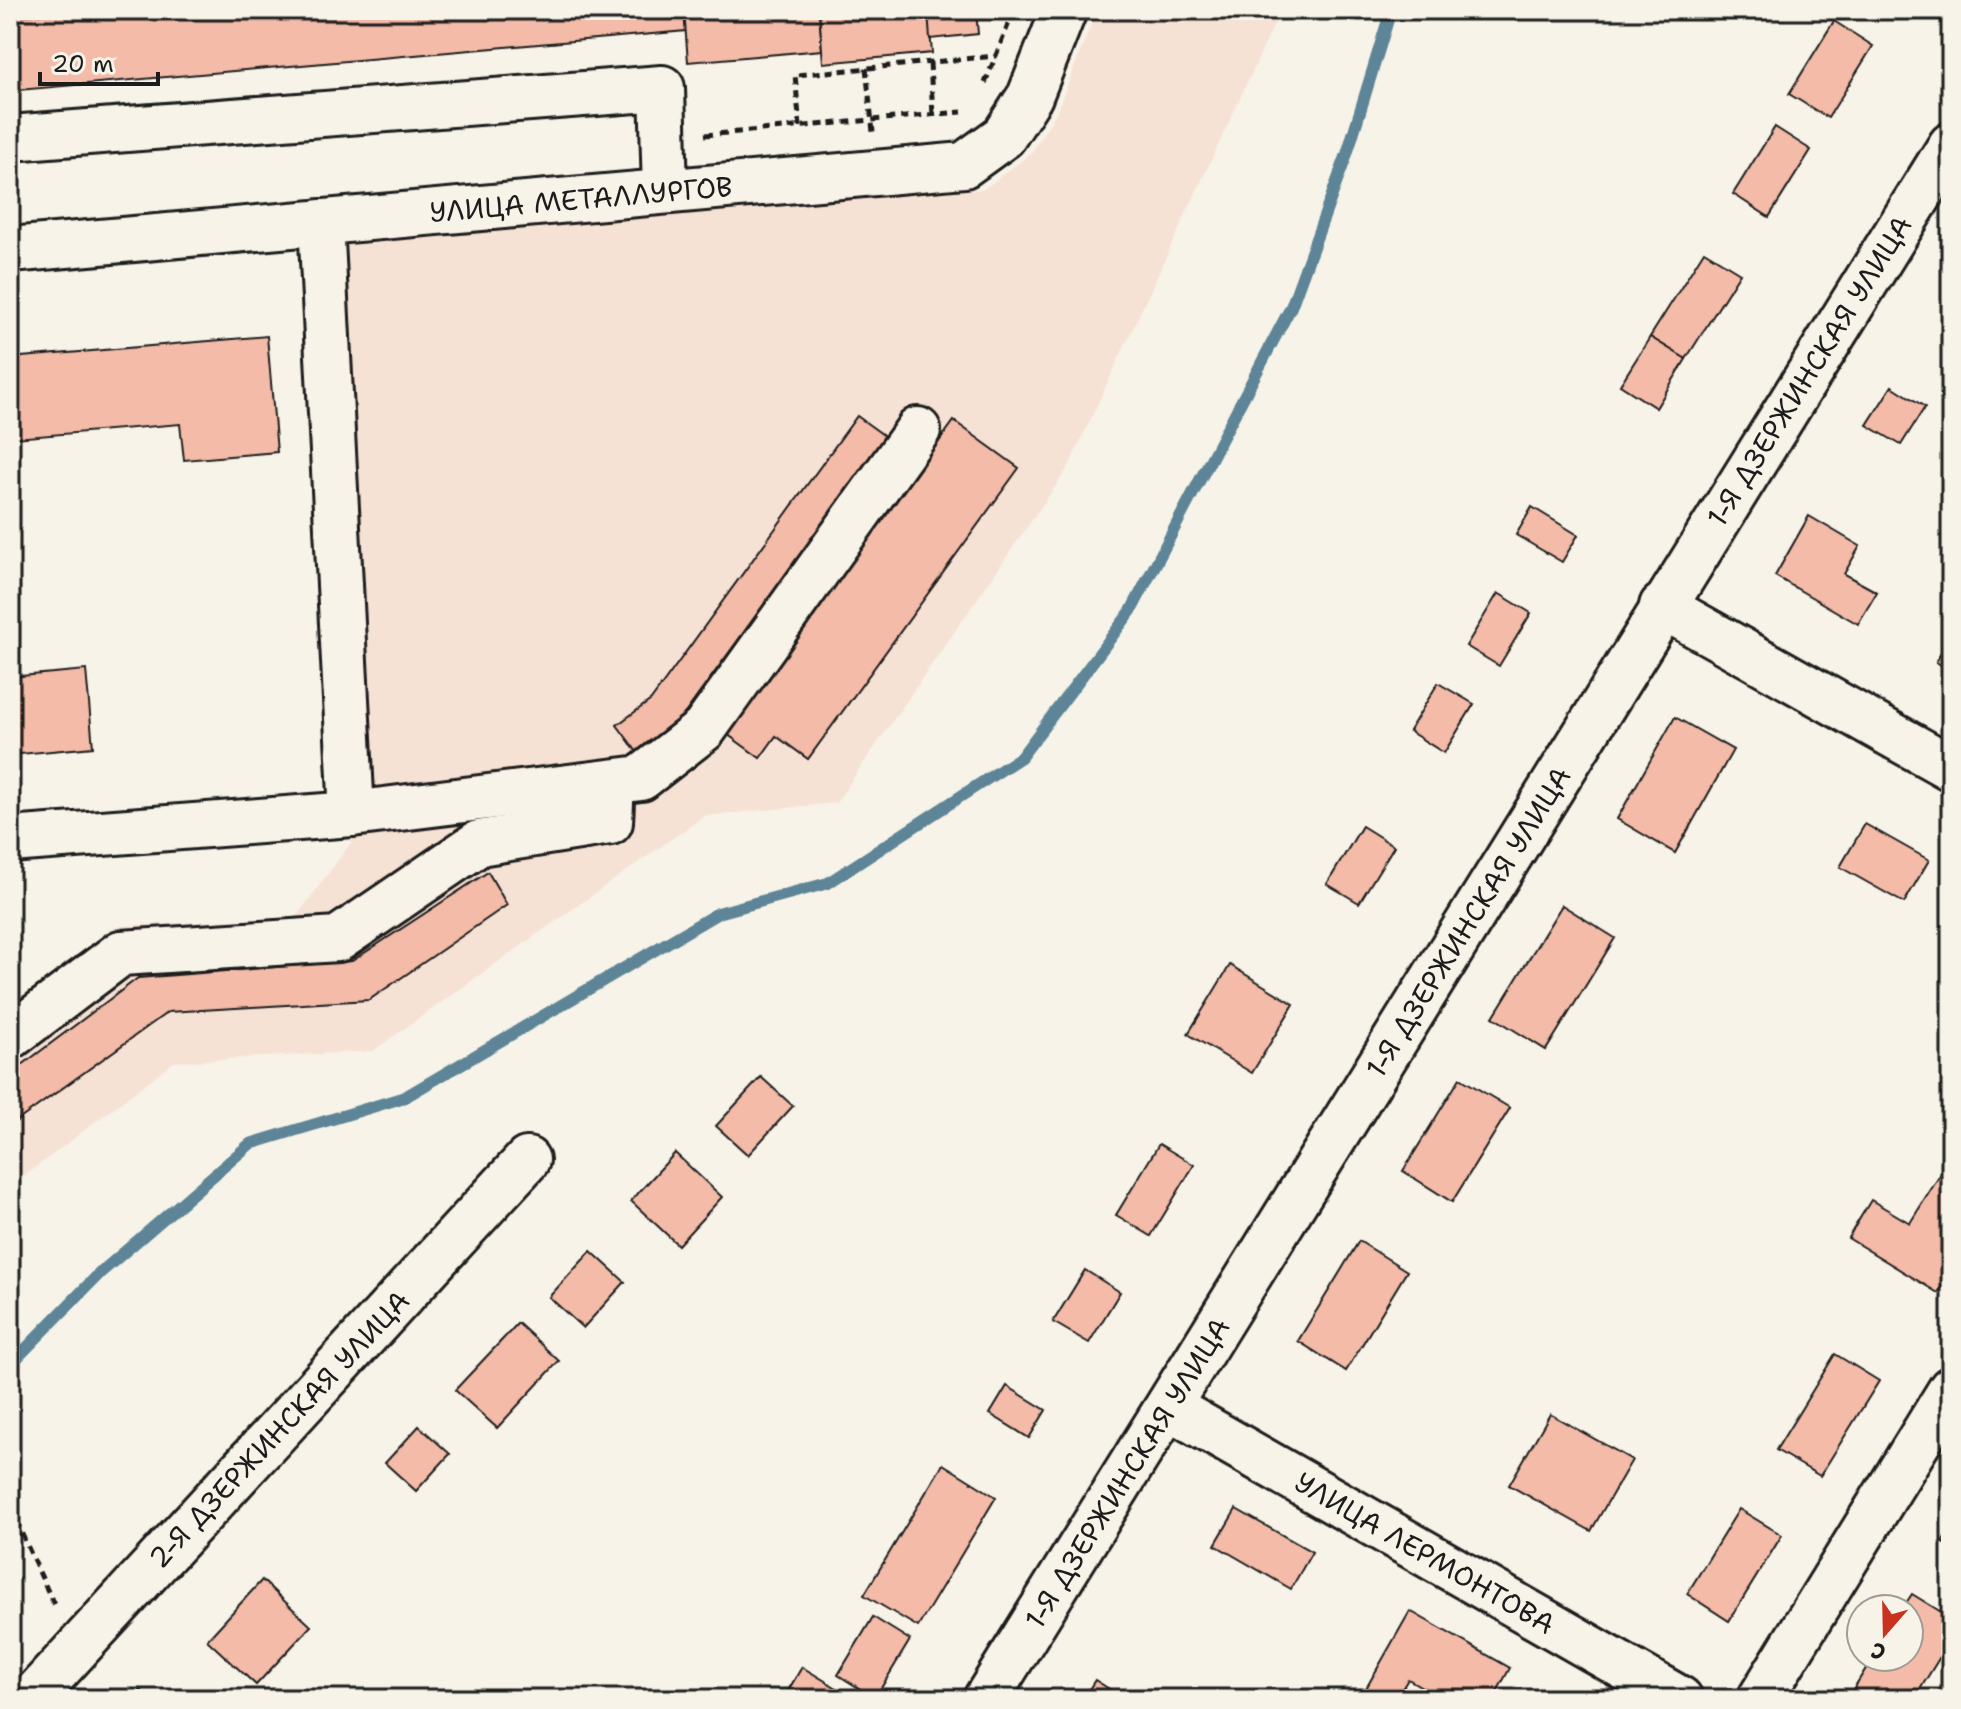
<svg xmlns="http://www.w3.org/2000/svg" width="1961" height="1709" viewBox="0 0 1961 1709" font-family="'Shantell Sans',sans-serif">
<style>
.built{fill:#f6e2d5}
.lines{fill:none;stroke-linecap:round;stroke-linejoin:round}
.stream{stroke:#5d8597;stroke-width:12}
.building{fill:#f3bba8;stroke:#1c1c1c;stroke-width:2}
.minor-casing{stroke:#1c1c1c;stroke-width:50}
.path{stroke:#1c1c1c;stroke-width:5;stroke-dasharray:8 6;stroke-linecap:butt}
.minor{stroke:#f7f3e8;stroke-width:44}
.labels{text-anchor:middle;stroke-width:7;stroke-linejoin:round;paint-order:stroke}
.street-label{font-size:28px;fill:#1c1c1c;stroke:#f7f3e8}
</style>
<rect width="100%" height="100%" fill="#f7f3e8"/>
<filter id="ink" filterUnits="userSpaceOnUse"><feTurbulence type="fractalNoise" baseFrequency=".0125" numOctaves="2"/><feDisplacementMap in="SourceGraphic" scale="16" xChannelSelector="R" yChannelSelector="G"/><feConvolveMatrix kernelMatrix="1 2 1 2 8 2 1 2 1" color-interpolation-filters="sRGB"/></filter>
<g filter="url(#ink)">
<path class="built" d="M1097,10H1281L1068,468L836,803L704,816L373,1051L174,1062L10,1187V1008L121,926L296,917L366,822L337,239L984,189L1031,153L1057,111Z"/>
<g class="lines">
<path class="stream" d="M10,1365L100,1273L250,1144L405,1097L718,913L828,883L1021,757L1131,611L1291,307L1347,154L1391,10"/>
</g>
<g class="building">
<path d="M83,10H684L686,31L19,90L12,16Z"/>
<path d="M684,10H819L822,50L688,62Z"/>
<path d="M819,10H928L932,53L823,63Z"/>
<path d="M928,10H976L978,34L930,39Z"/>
<path d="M1834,21L1873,46L1828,118L1789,94Z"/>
<path d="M1775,127L1811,150L1769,217L1733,194Z"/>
<path d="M1704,251L1740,273L1686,359L1650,337Z"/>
<path d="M267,336L277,452L184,460L180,424L15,438L10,358Z"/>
<path d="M1650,337L1686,359L1656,408L1620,385Z"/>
<path d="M1892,386L1925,407L1901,445L1867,425Z"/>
<path d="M857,416L886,437L680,720L637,752L617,725L651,700Z"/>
<path d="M954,421L1019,468L808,759L776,736L760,758L727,734Z"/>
<path d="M1532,507L1578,535L1562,562L1516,535Z"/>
<path d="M1809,516L1860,546L1844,574L1877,592L1858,624L1775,576Z"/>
<path d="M1498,593L1531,613L1499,666L1466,646Z"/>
<path d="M1951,635V671L1936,662Z"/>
<path d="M86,670L93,747L10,755V677Z"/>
<path d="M1438,683L1474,704L1444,753L1409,731Z"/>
<path d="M1675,717L1733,750L1675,853L1617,819Z"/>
<path d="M1865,824L1929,860L1904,903L1840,867Z"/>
<path d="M1362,826L1394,846L1359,903L1327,884Z"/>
<path d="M488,872L507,905L369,1000L168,1012L10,1126V1074L138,978L352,961Z"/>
<path d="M1562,905L1615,938L1546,1050L1493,1017Z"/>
<path d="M1230,965L1294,1004L1252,1073L1188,1034Z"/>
<path d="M761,1077L793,1106L748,1155L716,1126Z"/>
<path d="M1460,1078L1510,1108L1452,1202L1403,1171Z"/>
<path d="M1159,1144L1194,1165L1151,1236L1116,1215Z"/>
<path d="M675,1153L722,1197L678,1245L631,1201Z"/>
<path d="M1947,1164L1951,1166V1272L1938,1293L1848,1238L1871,1200L1910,1223Z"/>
<path d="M1359,1241L1407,1271L1346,1371L1298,1341Z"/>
<path d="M591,1251L625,1282L583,1328L549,1297Z"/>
<path d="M1085,1270L1120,1292L1089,1343L1053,1322Z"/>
<path d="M518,1323L559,1361L497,1428L455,1390Z"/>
<path d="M1835,1354L1879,1381L1820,1476L1776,1450Z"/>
<path d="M1007,1386L1046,1410L1029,1438L990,1414Z"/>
<path d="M1550,1414L1632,1460L1591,1531L1509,1485Z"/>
<path d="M419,1426L450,1454L416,1491L385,1463Z"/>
<path d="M943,1464L996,1497L918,1627L864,1595Z"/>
<path d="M1236,1509L1312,1552L1291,1589L1215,1545Z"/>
<path d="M1739,1509L1782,1535L1729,1621L1687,1594Z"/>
<path d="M1951,1527V1548L1942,1542Z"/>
<path d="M262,1580L311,1626L256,1685L207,1640Z"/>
<path d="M1912,1594L1951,1618V1639L1914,1699H1861L1851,1693L1873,1657H1909V1609H1902Z"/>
<path d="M1410,1611L1510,1668L1493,1699H1443L1408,1679L1396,1699H1360Z"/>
<path d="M873,1617L910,1640L875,1698L838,1675Z"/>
<path d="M802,1667L855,1699H783Z"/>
<path d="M1095,1680L1125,1699H1083Z"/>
<path d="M141,1690L151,1699H133Z"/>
</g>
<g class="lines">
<g class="minor-casing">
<g id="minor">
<path d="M10,138L662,88L665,191"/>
<path d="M10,250L964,165L1004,136L1030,96L1064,10"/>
<path d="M1662,606L1951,768"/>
<path d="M352,814L641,778L704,729L918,430"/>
<path d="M10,840L352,814L321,222"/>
<path d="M10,1037L121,953L338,939L479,843L610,822L612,782"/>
<path d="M1169,1407L1680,1699"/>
<path d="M31,1699L527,1160"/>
<path d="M986,1699L1951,145"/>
<path d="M1760,1699L1951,1389"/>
</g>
</g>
<g class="path">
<path d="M930,63L933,115"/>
<path d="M866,68L873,132"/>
<path d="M985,83L1014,10"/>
<path d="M800,127L795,75L996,56"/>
<path d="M705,135L962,112"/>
<path d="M10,1508L56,1609"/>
</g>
<use href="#minor" class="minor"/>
</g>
</g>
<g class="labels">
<g class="street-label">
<text transform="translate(581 199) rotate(-5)" y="10">УЛИЦА МЕТАЛЛУРГОВ</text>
<text transform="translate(1809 371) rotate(-58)" y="10">1-Я ДЗЕРЖИНСКАЯ УЛИЦА</text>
<text transform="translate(1468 922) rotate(-58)" y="10">1-Я ДЗЕРЖИНСКАЯ УЛИЦА</text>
<text transform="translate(279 1429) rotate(-47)" y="10">2-Я ДЗЕРЖИНСКАЯ УЛИЦА</text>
<text transform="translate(1127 1473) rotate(-58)" y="10">1-Я ДЗЕРЖИНСКАЯ УЛИЦА</text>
<text transform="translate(1425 1553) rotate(30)" y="10">УЛИЦА ЛЕРМОНТОВА</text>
</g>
</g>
<rect width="1961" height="1709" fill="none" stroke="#f7f3e8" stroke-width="40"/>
<rect x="20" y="20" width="1921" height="1669" fill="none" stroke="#1c1c1c" stroke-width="3" filter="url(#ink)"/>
<g transform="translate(1885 1633) rotate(200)"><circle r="38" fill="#f7f3e8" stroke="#9f9d96" stroke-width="2"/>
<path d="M0-6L14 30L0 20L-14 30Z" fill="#c8321e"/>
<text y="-12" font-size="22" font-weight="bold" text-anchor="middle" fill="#1c1c1c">С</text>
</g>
<path d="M40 72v12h118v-12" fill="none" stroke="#1c1c1c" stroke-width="4"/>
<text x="52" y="72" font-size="24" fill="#1c1c1c" stroke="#f7f3e8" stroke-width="6" paint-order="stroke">20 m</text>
</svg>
